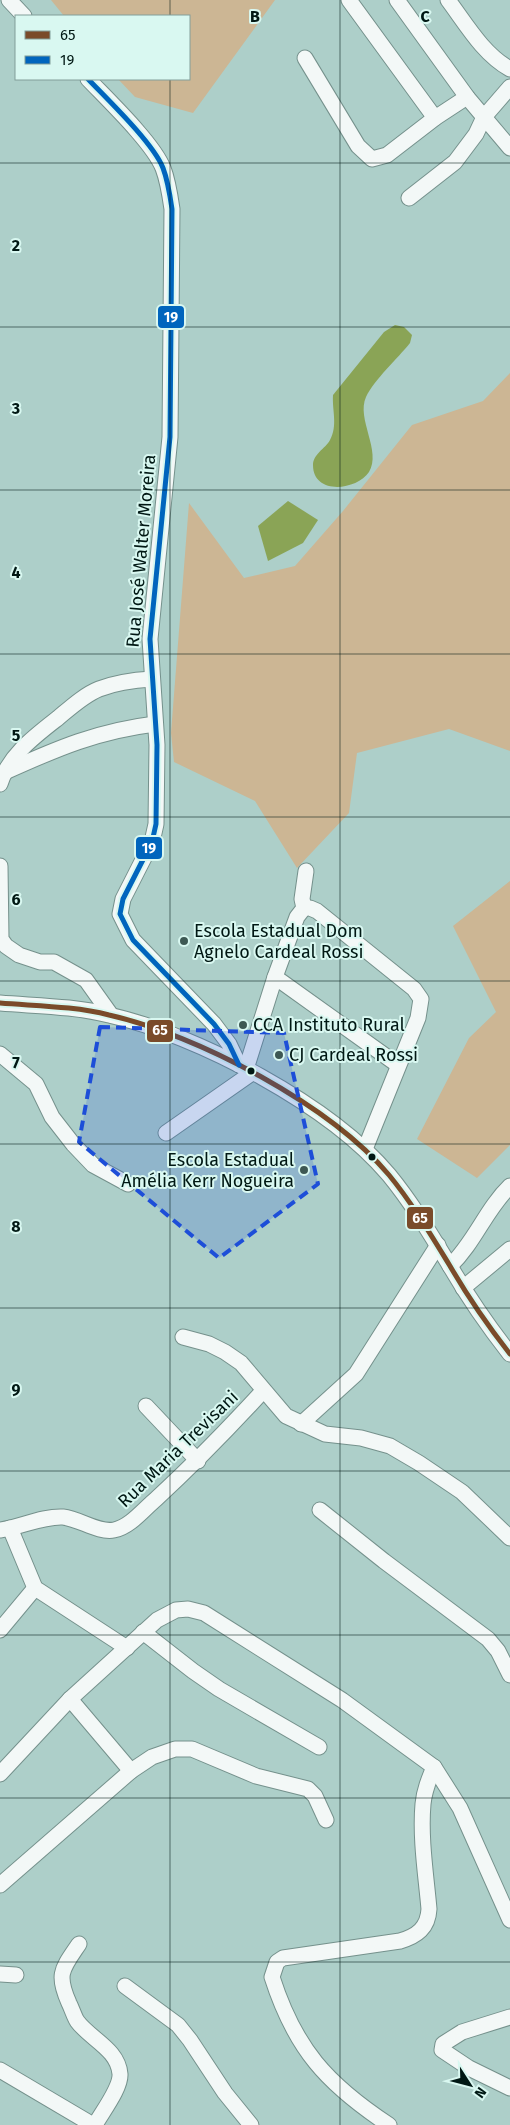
<svg xmlns="http://www.w3.org/2000/svg" width="510" height="2125" viewBox="0 0 510 2125" font-family="'Fira Sans',sans-serif">
<style>
.green{fill:#ccb694}
.water{fill:#8aa456}
.lines{fill:none;stroke-linecap:round;stroke-linejoin:round}
.minor-casing{stroke:#75918c;stroke-width:17}
.minor{stroke:#f3f8f7;stroke-width:15}
.bus-1-casing{stroke:#d9f8f1;stroke-width:9}
.bus-2-casing{stroke:#d9f8f1;stroke-width:9}
.bus-1{stroke:#7a4b2a;stroke-width:5}
.bus-2{stroke:#0065bd;stroke-width:5}
.marked{fill:#1d4ed8;fill-opacity:0.2;stroke:#1d4ed8;stroke-width:4;stroke-dasharray:10 6;stroke-linejoin:round}
.grid{fill:none;stroke:#001814;stroke-width:1;stroke-opacity:0.55}
.poi-dot{fill:#3d5853;stroke:#d9f8f1;stroke-width:2}
.bus-dot{fill:#001814;stroke:#d9f8f1;stroke-width:2}
.labels{text-anchor:middle;stroke-width:4;stroke-linejoin:round;paint-order:stroke}
.street-label{font-size:18px;fill:#001814;stroke:#d9f8f1}
.poi-label{font-size:18px;fill:#001814;stroke:#d9f8f1;text-anchor:start}
.grid-label{font-size:16px;text-anchor:middle;font-weight:bold;fill:#001814;stroke:#d9f8f1;stroke-width:4;stroke-linejoin:round;paint-order:stroke}
.line-badge{stroke:#d9f8f1;stroke-width:2}
.badge-label{font-size:14px;text-anchor:middle;font-weight:bold;fill:#fff}
</style>
<rect width="100%" height="100%" fill="#adcfc9"/>
<g class="green">
<path d="M51,0H275L193,113L135,97L118,79H189V16H64Z"/>
<path d="M510,373V751L449,729L357,753L349,813L297,868L255,801L174,762L171,733L189,503L244,578L295,566L343,511L412,425L483,401Z"/>
<path d="M510,881V1145L477,1178L417,1139L469,1038L496,1012L453,926Z"/>
</g>
<g class="water">
<path d="M395,325L404,327L412,335L410,343C398,358 374,380 366,397C356,419 382,451 369,472C356,491 313,495 313,465C313,454 325,449 330,440C338,425 332,411 333,395L384,332Z"/>
<path d="M288,501L318,520L303,543L268,561L258,526Z"/>
</g>
<g class="lines">
<g class="minor-casing">
<g id="minor">
<path d="M9,0L24,16"/>
<path d="M349,0L435,118"/>
<path d="M397,0L467,97L510,148"/>
<path d="M448,0C466,24 483,54 510,69"/>
<path d="M305,58L358,146L372,159L387,155L435,118L467,97"/>
<path d="M88,79C108,100 153,143 163,168C168,181 170,195 172,209L170,437L150,639L157,745L156,824L152,842L123,899L120,914L133,940L214,1024L229,1044L239,1065"/>
<path d="M409,198L455,162L476,134L484,117L510,87"/>
<path d="M5,772C58,748 98,731 155,724"/>
<path d="M0,784C9,755 35,736 58,718C70,708 84,695 99,689C117,682 134,680 152,679"/>
<path d="M0,866L1,939L6,946L19,955L40,962H54L86,980L111,1015"/>
<path d="M304,908H310L317,911L414,989L421,999L418,1018L365,1149"/>
<path d="M304,908L302,899L306,871"/>
<path d="M275,977L398,1065"/>
<path d="M0,1003C36,1006 74,1006 109,1015C198,1035 330,1105 389,1175C412,1203 431,1235 450,1266C468,1297 488,1326 510,1354"/>
<path d="M0,1054L36,1084L52,1117L73,1144L93,1165L128,1184"/>
<path d="M246,1069L275,977L297,917L304,908"/>
<path d="M166,1133L252,1073"/>
<path d="M450,1266C475,1242 486,1209 510,1186"/>
<path d="M463,1288L510,1249"/>
<path d="M183,1337L209,1344L225,1352L241,1363L286,1416L325,1434L361,1438L390,1446L419,1463L462,1492L510,1538"/>
<path d="M146,1406L198,1461"/>
<path d="M301,1424L356,1374L438,1245"/>
<path d="M320,1510L384,1561L488,1639L498,1651L510,1675"/>
<path d="M10,1528L35,1588L127,1648"/>
<path d="M0,1530C21,1527 42,1516 63,1517C80,1519 98,1533 114,1530C130,1527 144,1509 156,1499C194,1464 229,1428 263,1391"/>
<path d="M0,1630L35,1588"/>
<path d="M143,1632L193,1671L219,1689L319,1747"/>
<path d="M70,1699L131,1771"/>
<path d="M0,1774L70,1699L157,1620L176,1610L188,1609L204,1613L342,1700L434,1767L460,1808L510,1920"/>
<path d="M0,1885L131,1771L152,1757L175,1749H192L256,1776L308,1789L315,1796L326,1820"/>
<path d="M79,1944C62,1969 56,1974 69,2003C72,2009 74,2016 77,2021C90,2039 118,2049 120,2074C121,2088 102,2112 95,2125"/>
<path d="M0,1974L16,1975"/>
<path d="M125,1986L178,2025L190,2040L225,2093L251,2125"/>
<path d="M510,2017L462,2032L443,2044L442,2050L469,2068L510,2088"/>
<path d="M0,2070L93,2125"/>
<path d="M389,2125C327,2084 295,2049 272,1977L277,1962L283,1958L400,1941C417,1936 428,1928 429,1909C426,1875 420,1838 423,1804C424,1791 429,1779 434,1767"/>
</g>
</g>
<use href="#minor" class="minor"/>
<g class="bus-1-casing">
<path id="bus-1" d="M0,1003C36,1006 74,1006 109,1015C198,1035 330,1105 389,1175C412,1203 431,1235 450,1266C468,1297 488,1326 510,1354"/>
</g>
<g class="bus-2-casing">
<path id="bus-2" d="M88,79C108,100 153,143 163,168C168,181 170,195 172,209L170,437L150,639L157,745L156,824L152,842L123,899L120,914L133,940L214,1024L229,1044L239,1065"/>
</g>
<use href="#bus-1" class="bus-1"/>
<use href="#bus-2" class="bus-2"/>
</g>
<path class="marked" d="M100,1027L284,1033L318,1184L219,1258L79,1142Z"/>
<path class="grid" d="M170,0V16M340,0V2125M170,79V2125M0,163H510M0,327H510M0,490H510M0,654H510M0,817H510M0,981H510M0,1144H510M0,1308H510M0,1471H510M0,1635H510M0,1798H510M0,1962H510"/>
<g class="poi-dot">
<circle cx="184" cy="941" r="5"/>
<circle cx="243" cy="1025" r="5"/>
<circle cx="279" cy="1055" r="5"/>
<circle cx="304" cy="1170" r="5"/>
</g>
<g class="bus-dot">
<circle cx="251" cy="1071" r="4.5"/>
<circle cx="372" cy="1157" r="4.5"/>
</g>
<g class="labels">
<g class="street-label">
<text transform="translate(141 551) rotate(-85)" y="6">Rua José Walter Moreira</text>
<text transform="translate(178 1449) rotate(-44)" y="6">Rua Maria Trevisani</text>
</g>
<g class="poi-label">
<text x="194" y="937">Escola Estadual Dom<tspan x="194" dy="21">Agnelo Cardeal Rossi</tspan></text>
<text x="253" y="1031">CCA Instituto Rural</text>
<text x="289" y="1061">CJ Cardeal Rossi</text>
<text x="294" y="1166" text-anchor="end">Escola Estadual<tspan x="294" dy="21">Amélia Kerr Nogueira</tspan></text>
</g>
</g>
<g class="grid-label">
<text x="255" y="22">B</text>
<text x="425" y="22">C</text>
<text x="16" y="251">2</text>
<text x="16" y="414">3</text>
<text x="16" y="578">4</text>
<text x="16" y="741">5</text>
<text x="16" y="905">6</text>
<text x="16" y="1068">7</text>
<text x="16" y="1232">8</text>
<text x="16" y="1395">9</text>
</g>
<g class="line-badge">
<rect x="157" y="305" width="28" height="24" rx="5" fill="#0065bd"/>
<rect x="135" y="836" width="28" height="24" rx="5" fill="#0065bd"/>
<rect x="146" y="1019" width="28" height="24" rx="5" fill="#7a4b2a"/>
<rect x="406" y="1206" width="28" height="24" rx="5" fill="#7a4b2a"/>
</g>
<g class="badge-label">
<text x="171" y="322">19</text>
<text x="149" y="853">19</text>
<text x="160" y="1035">65</text>
<text x="420" y="1223">65</text>
</g>
<rect x="15" y="15" width="175" height="65" fill="#d9f8f1" stroke="#829e99"/>
<rect x="25" y="31" width="25" height="8" fill="#7a4b2a" stroke="#829e99"/>
<text x="60" y="40" font-size="15" fill="#001814">65</text>
<rect x="25" y="56" width="25" height="8" fill="#0065bd" stroke="#829e99"/>
<text x="60" y="65" font-size="15" fill="#001814">19</text>
<g transform="translate(470 2085) rotate(126)" stroke="#d9f8f1" stroke-width="4" paint-order="stroke">
<path d="M0-4L9 19L0 12L-9 19Z" fill="#001814"/>
<text y="-8" font-size="14" font-weight="bold" text-anchor="middle" fill="#001814">N</text>
</g>
</svg>
